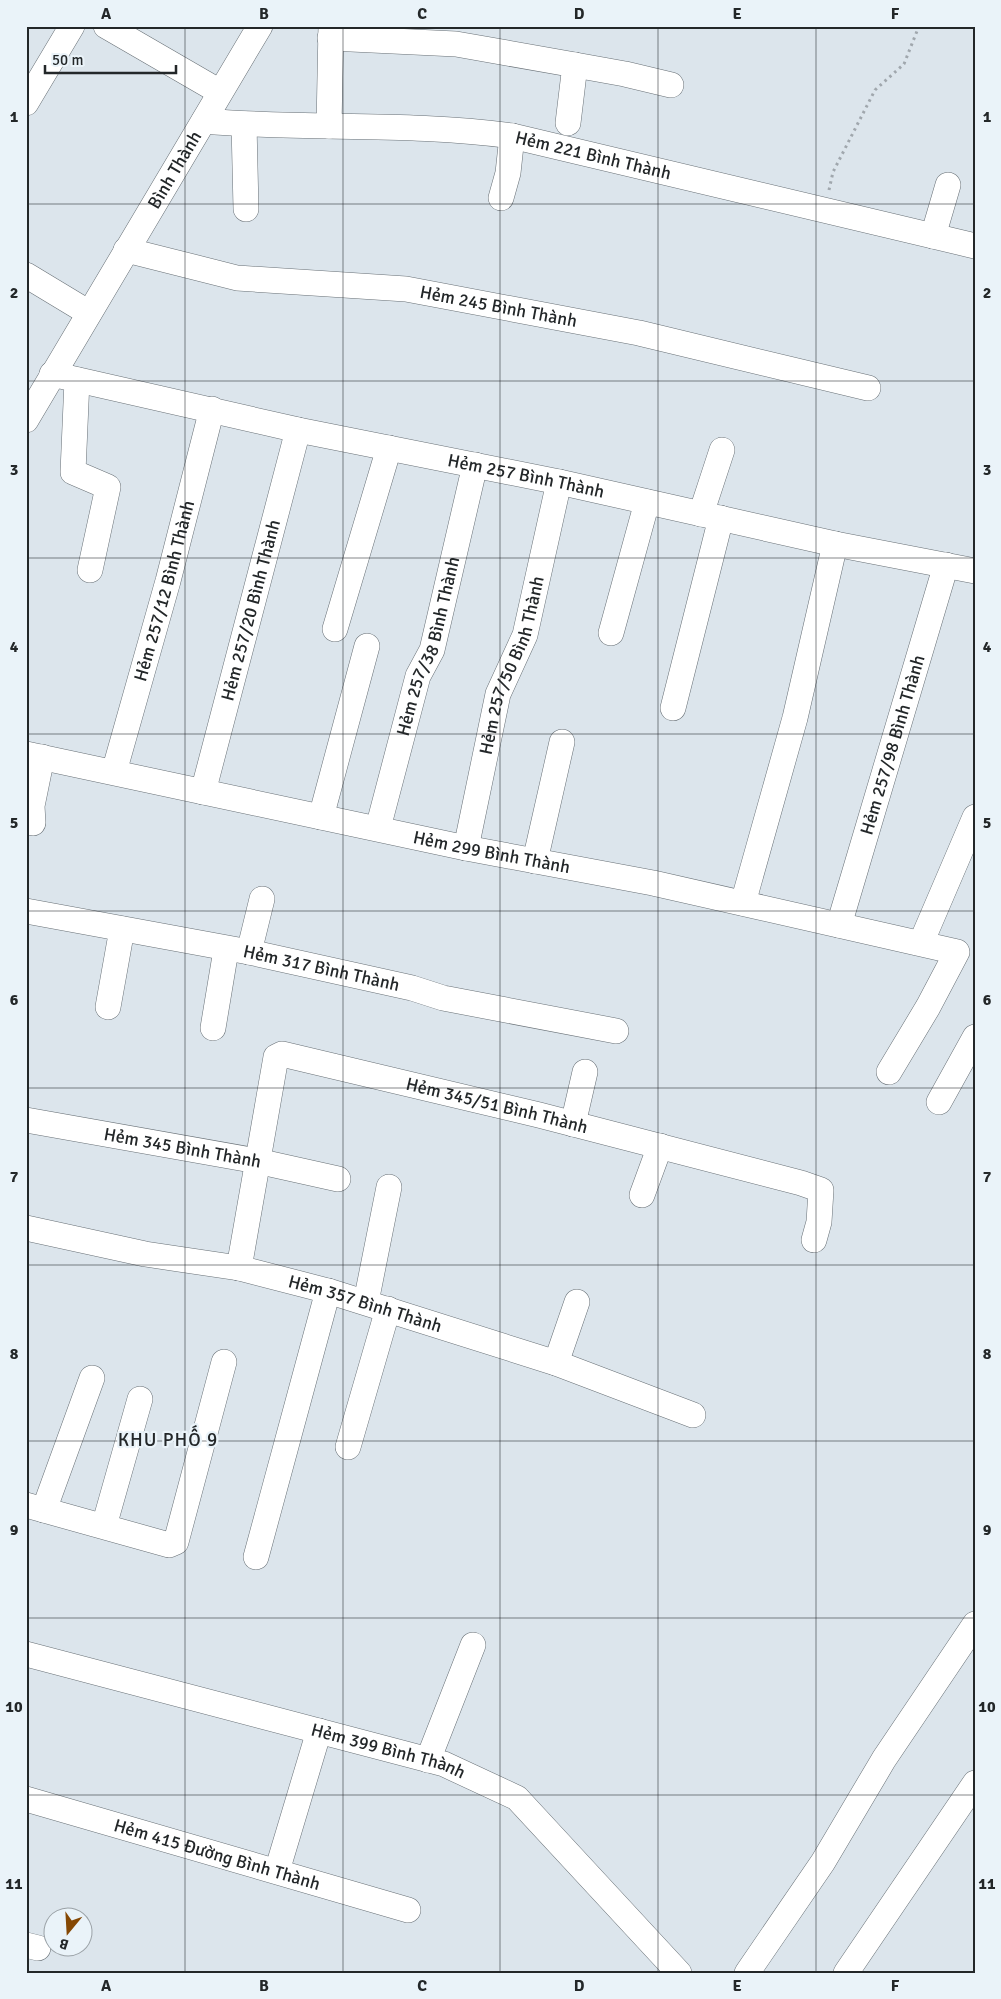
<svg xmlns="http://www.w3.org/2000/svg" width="1001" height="1999" viewBox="0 0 1001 1999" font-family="Signika,sans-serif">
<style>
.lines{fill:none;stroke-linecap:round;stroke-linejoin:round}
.minor-casing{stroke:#687076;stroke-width:26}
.path{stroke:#a0a7ad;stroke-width:3;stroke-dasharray:2.5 4;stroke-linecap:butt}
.minor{stroke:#fff;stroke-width:25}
.grid{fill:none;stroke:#232729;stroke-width:1;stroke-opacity:0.55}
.labels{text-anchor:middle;stroke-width:4.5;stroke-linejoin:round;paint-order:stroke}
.street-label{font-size:18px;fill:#232729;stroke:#eaf3f9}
.neighbourhood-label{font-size:19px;letter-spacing:1px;fill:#232729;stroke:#eaf3f9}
.neatline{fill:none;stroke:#232729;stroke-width:2}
.grid-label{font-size:16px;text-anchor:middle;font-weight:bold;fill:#232729}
</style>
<rect width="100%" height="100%" fill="#dce5ec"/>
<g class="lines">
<g class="minor-casing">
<g id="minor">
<path d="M106,26L220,92"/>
<path d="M330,38L456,44L575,65L568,123"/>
<path d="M575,65L625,74L671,85"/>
<path d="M26,103L72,26"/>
<path id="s1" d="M204,121C307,130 410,122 512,136L975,246"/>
<path d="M244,124L246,209"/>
<path d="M329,126L331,26"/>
<path d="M501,198L508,173L512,136"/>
<path d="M933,236L948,185"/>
<path id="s2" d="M126,250L237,278L406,289L639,333L868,388"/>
<path d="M26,275L89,313"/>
<path id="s3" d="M52,374L298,430L559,482L835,544L975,571"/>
<path d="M77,380L73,472L108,487L90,570"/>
<path id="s4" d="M26,420L260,26"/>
<path d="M701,514L722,450"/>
<path d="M335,629L389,448"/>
<path d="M611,633L647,502"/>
<path d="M673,708L721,518"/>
<path id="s5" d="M26,754L466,848L653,883L957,952L928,1007L889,1072"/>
<path id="s6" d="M114,772L168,581L212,409"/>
<path id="s7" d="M203,792L298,430"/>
<path d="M321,817L367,646"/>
<path d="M33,823L32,806L42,757"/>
<path id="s8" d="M378,828L418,676L432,650L475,465"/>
<path id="s9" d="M466,848L498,694L525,635L559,482"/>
<path d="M535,861L562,742"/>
<path d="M743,903L795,718L835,544"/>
<path id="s10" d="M26,911L249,952L412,988L443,998L616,1031"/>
<path id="s11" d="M839,925L946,565"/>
<path d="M921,943L975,817"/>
<path d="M249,952L262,899"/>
<path d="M108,1007L122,929"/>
<path d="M213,1028L226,950"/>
<path d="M939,1102L975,1037"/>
<path id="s12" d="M26,1120L257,1161L338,1179"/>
<path d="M573,1124L585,1072"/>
<path d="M642,1195L660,1146"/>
<path id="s13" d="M26,1228L145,1254L239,1268L328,1291L556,1363L693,1415"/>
<path id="s14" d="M239,1268L276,1057L282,1054L539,1115L801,1183L821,1190L819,1222L814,1240"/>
<path d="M366,1302L389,1187"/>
<path d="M556,1363L577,1302"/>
<path d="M348,1447L388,1309"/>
<path d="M26,1505L169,1545L176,1542L224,1362"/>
<path d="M44,1510L92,1378"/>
<path d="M104,1526L140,1399"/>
<path d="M256,1557L328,1291"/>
<path id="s15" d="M26,1654L444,1764L517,1798L679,1973"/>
<path d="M428,1760L473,1645"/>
<path id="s16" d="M26,1799L408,1910"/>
<path d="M277,1871L319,1731"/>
<path d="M26,1945L38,1948"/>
<path d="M747,1973L823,1862L884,1759L975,1624"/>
<path d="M846,1973L975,1783"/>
</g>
</g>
<path class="path" d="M829,190L833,172L875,90L904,64L919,26"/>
<use href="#minor" class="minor"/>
</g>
<path class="grid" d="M185,26V1973M343,26V1973M500,26V1973M658,26V1973M816,26V1973M26,204H975M26,381H975M26,558H975M26,734H975M26,911H975M26,1088H975M26,1265H975M26,1441H975M26,1618H975M26,1795H975"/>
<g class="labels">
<g class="street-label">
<text dy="6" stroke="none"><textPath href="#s1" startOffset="392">Hẻm 221 Bình Thành</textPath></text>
<text dy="6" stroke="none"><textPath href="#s4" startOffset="291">Bình Thành</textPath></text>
<text dy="6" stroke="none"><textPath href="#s2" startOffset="378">Hẻm 245 Bình Thành</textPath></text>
<text dy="6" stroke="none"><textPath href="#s3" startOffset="485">Hẻm 257 Bình Thành</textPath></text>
<text dy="6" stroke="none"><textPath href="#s6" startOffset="188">Hẻm 257/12 Bình Thành</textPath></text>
<text dy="6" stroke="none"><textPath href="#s7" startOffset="188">Hẻm 257/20 Bình Thành</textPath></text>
<text dy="6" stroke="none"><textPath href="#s8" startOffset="189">Hẻm 257/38 Bình Thành</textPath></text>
<text dy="6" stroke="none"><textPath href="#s9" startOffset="189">Hẻm 257/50 Bình Thành</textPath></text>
<text dy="6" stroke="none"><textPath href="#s11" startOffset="188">Hẻm 257/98 Bình Thành</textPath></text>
<text dy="6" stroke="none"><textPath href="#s5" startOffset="476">Hẻm 299 Bình Thành</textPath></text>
<text dy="6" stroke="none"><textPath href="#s10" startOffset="301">Hẻm 317 Bình Thành</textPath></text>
<text dy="6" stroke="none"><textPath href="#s14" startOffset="442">Hẻm 345/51 Bình Thành</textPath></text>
<text dy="6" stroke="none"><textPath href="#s12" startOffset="159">Hẻm 345 Bình Thành</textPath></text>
<text dy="6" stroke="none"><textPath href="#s13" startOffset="348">Hẻm 357 Bình Thành</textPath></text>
<text dy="6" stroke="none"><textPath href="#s15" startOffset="375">Hẻm 399 Bình Thành</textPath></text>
<text dy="6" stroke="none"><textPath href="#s16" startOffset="199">Hẻm 415 Đường Bình Thành</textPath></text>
</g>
<g class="neighbourhood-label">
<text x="168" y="1446">KHU PHỐ 9</text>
</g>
</g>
<rect width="1001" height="1999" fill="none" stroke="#eaf3f9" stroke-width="55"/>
<g transform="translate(68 1932) rotate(198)"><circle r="24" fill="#eaf3f9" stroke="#9aa1a6"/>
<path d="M0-4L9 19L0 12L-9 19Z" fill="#854804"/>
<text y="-8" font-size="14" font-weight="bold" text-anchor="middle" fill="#232729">B</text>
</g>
<path d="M45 65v8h131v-8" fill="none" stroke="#232729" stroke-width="2.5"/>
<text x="52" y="65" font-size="15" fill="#232729" stroke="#eaf3f9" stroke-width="4" paint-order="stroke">50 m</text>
<rect x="28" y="28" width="946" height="1944" class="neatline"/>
<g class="grid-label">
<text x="106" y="19">A</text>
<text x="264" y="19">B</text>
<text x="422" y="19">C</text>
<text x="579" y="19">D</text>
<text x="737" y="19">E</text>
<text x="895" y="19">F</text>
<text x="14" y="122">1</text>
<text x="987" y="122">1</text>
<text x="14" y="298">2</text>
<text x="987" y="298">2</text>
<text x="14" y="475">3</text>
<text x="987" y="475">3</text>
<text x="14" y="652">4</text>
<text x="987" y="652">4</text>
<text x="14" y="828">5</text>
<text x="987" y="828">5</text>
<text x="14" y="1005">6</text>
<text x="987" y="1005">6</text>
<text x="14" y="1182">7</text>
<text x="987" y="1182">7</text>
<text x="14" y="1359">8</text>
<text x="987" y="1359">8</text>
<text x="14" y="1535">9</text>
<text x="987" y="1535">9</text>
<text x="14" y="1712">10</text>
<text x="987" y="1712">10</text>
<text x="14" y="1889">11</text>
<text x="987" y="1889">11</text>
<text x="106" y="1991">A</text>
<text x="264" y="1991">B</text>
<text x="422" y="1991">C</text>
<text x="579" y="1991">D</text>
<text x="737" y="1991">E</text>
<text x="895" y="1991">F</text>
</g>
</svg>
